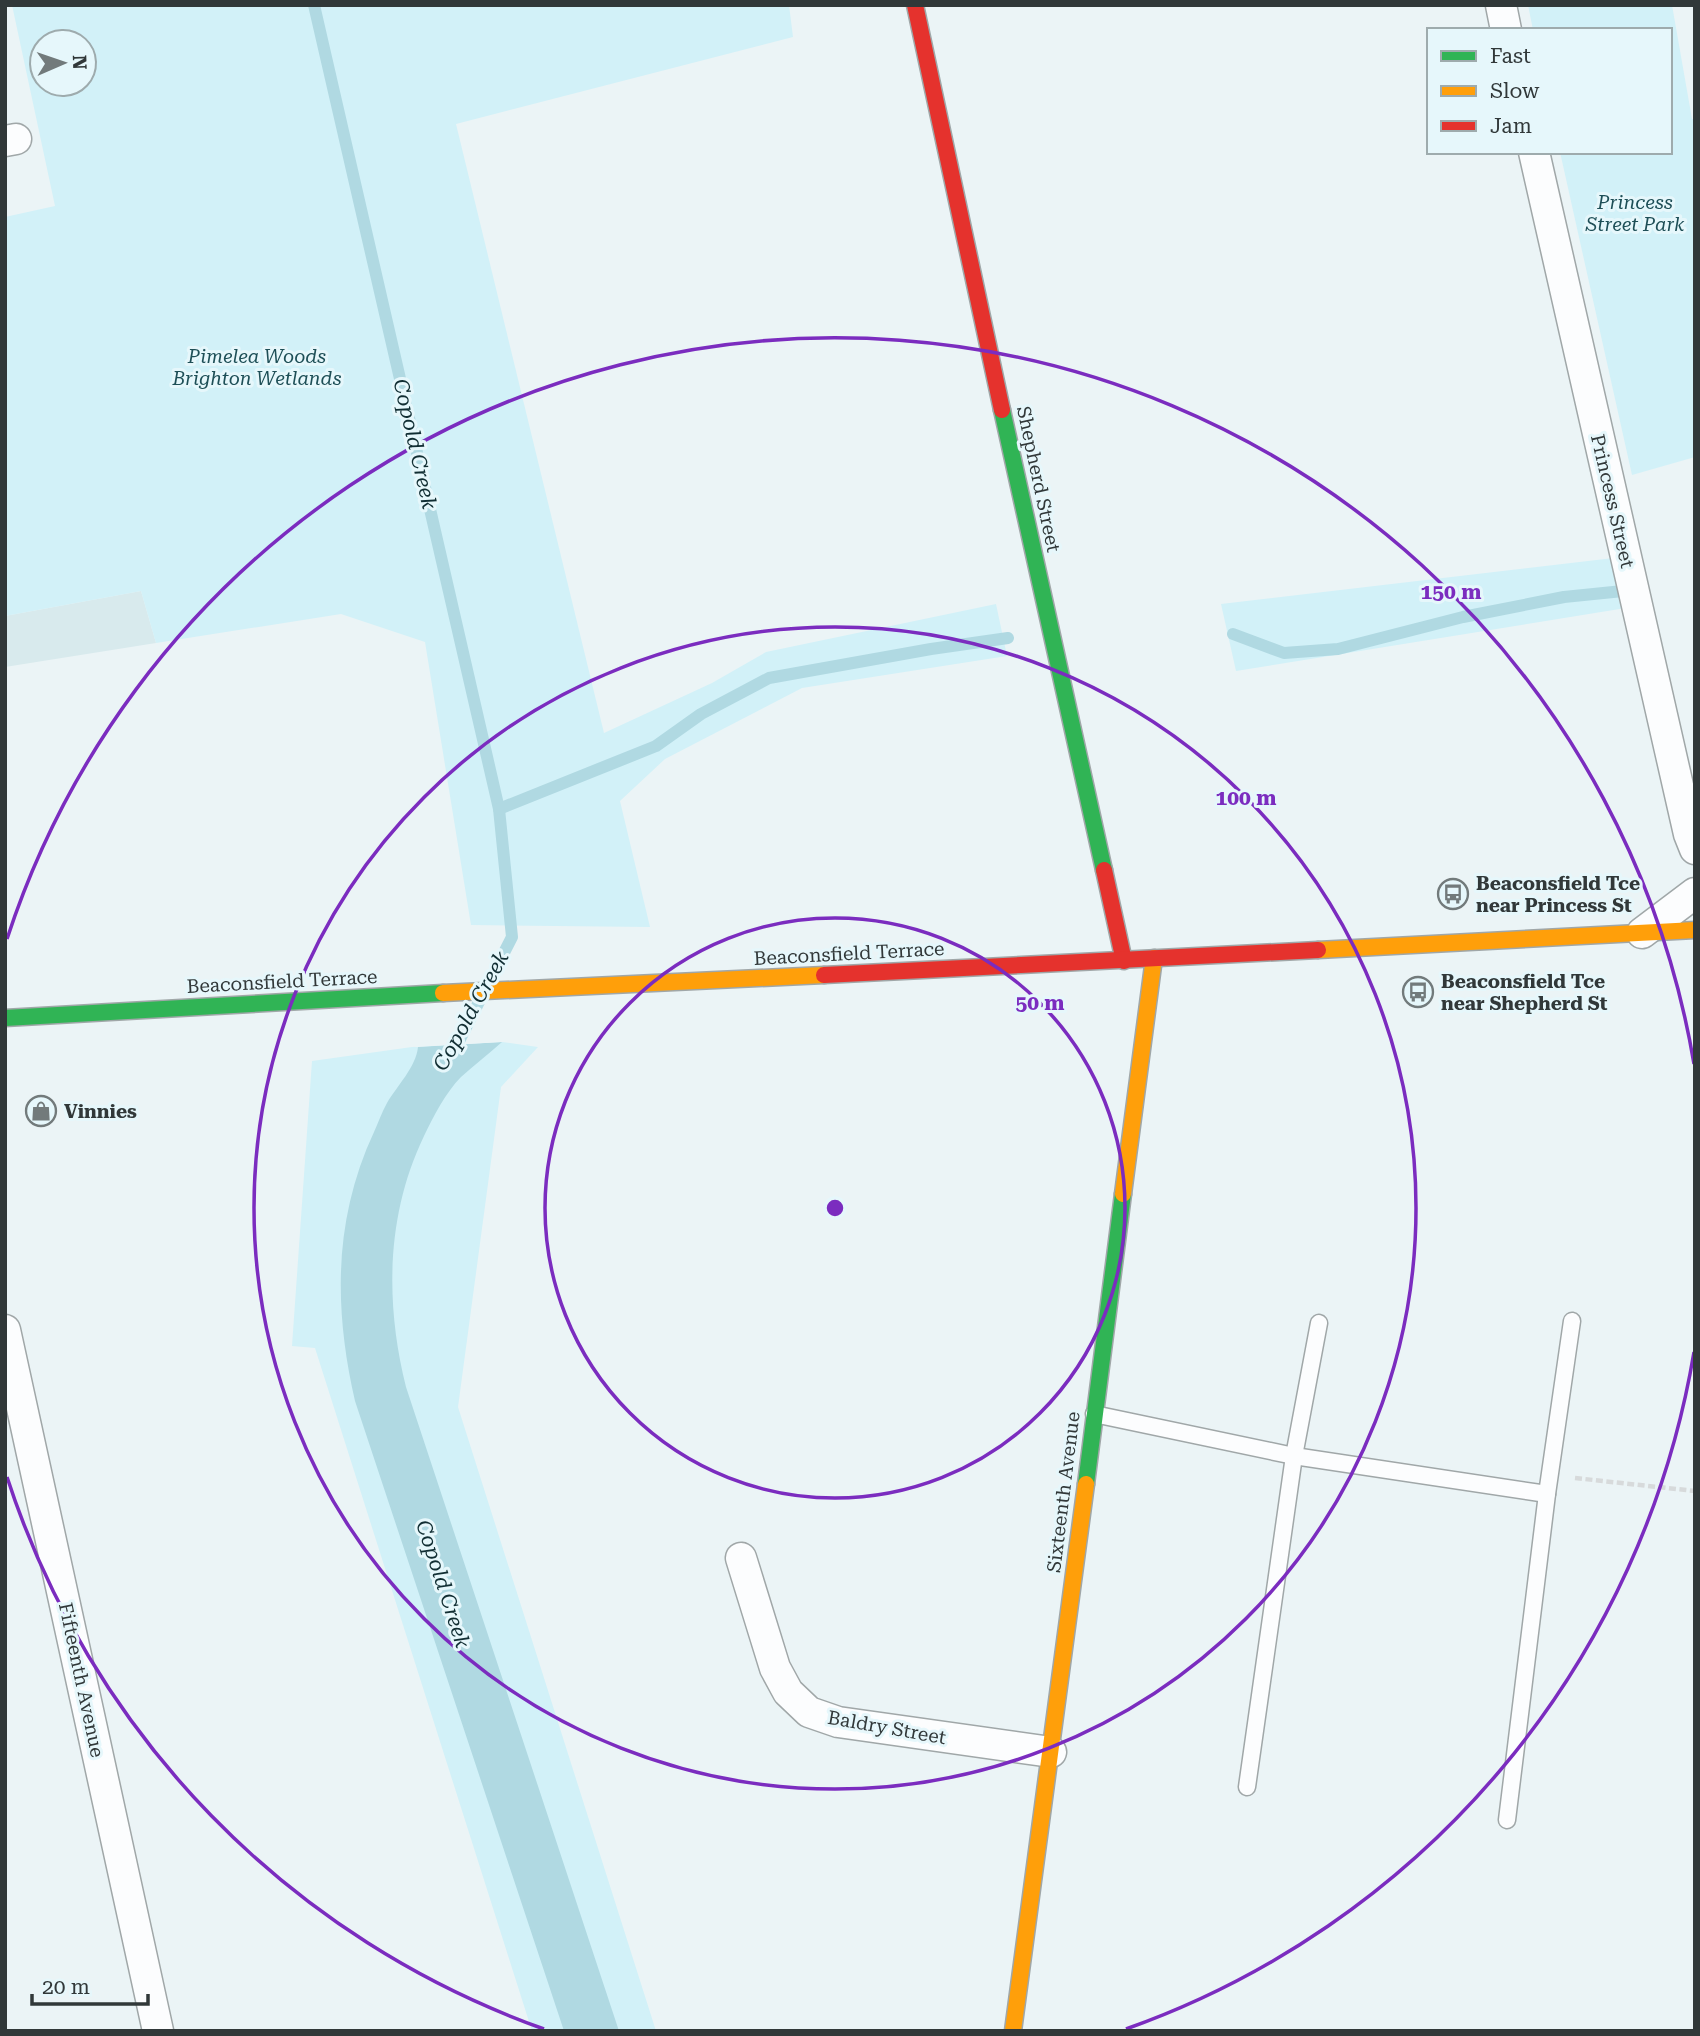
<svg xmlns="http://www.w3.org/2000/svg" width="1700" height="2036" viewBox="0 0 1700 2036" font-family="'Roboto Serif',serif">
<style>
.built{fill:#d8eaed}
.green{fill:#d2f1f8;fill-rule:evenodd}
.water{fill:#b0d9e2}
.pier{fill:#ebf4f6}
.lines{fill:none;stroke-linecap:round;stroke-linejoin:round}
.stream{stroke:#b0d9e2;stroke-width:12}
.lane-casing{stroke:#a0a7a8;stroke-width:19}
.street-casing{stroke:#a0a7a8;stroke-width:33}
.fast-casing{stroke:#a0a7a8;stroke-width:19}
.slow-casing{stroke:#a0a7a8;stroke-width:19}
.jam-casing{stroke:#a0a7a8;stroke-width:19}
.path{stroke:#d7dadb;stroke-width:4.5;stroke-dasharray:7 3.5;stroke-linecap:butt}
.lane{stroke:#fcfdfe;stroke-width:16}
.street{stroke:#fcfdfe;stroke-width:30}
.fast{stroke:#30b455;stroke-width:16}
.slow{stroke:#ff9f0a;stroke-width:16}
.jam{stroke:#e5322d;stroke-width:16}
.ring{fill:none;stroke:#7b2cbf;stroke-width:3.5}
.labels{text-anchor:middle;stroke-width:6;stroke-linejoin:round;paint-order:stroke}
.park-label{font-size:19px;font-style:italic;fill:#1e4f57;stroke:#e6f7fb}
.street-label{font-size:19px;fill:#313839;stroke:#e6f7fb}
.poi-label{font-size:19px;font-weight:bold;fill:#313839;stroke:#e6f7fb;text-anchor:start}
.water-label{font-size:21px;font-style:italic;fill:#112e33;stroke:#e6f7fb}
.centre{fill:#7b2cbf;stroke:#e6f7fb;stroke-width:3.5}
.ring-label{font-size:21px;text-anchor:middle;font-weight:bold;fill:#7b2cbf;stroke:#e6f7fb;stroke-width:6;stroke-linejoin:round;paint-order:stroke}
</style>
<rect width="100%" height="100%" fill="#ebf4f6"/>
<path class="built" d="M141,591L156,643L5,667V616Z"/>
<g class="green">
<path d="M12,5H789L793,37L456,124L604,733L712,683L766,652L996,604L1007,656L802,688L665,759L620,801L650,927L471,925L425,642L341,614L156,643L141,591L5,616V217L55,206ZM42,42H84V84H42Z"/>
<path d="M1528,5H1672L1692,119H1695V457L1632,475L1560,152H1670V30H1533Z"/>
<path d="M1622,557L1632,607L1236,671L1221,604Z"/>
<path d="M502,1042L538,1047L501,1087L458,1407L656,2031H532L315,1348L292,1346L312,1061L412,1047Z"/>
</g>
<path class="water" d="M502,1042C489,1054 474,1065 461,1077C446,1092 433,1117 424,1136C386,1215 385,1303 406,1387L619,2031H564L355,1401C334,1309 333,1220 374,1132C378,1123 382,1112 387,1103C397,1086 416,1067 418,1047Z"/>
<path class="pier" d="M503,1039L502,1042L414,1047L417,1043Z"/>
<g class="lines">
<g class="stream">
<path d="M314,5L499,809L512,937L457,1045L447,1059"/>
<path d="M1233,634L1284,653L1338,649L1463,617L1564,597L1623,591"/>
<path d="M499,809L656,746L701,714L769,678L931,649L1008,638"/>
</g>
<g class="lane-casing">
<g id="lane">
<path d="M1094,1414L1294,1456L1547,1494"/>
<path d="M1247,1787L1294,1456L1319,1323"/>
<path d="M1507,1820L1547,1494L1572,1321"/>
</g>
</g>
<g class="street-casing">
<g id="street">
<path d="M1501,5L1506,30"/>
<path d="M5,141L16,139"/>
<path d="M1534,152L1689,834L1695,849"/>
<path d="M1642,933L1695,893"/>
<path d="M5,1330L158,2031"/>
<path d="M741,1558L775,1668L788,1692L809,1712L838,1722L1051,1752"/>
</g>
</g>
<g class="fast-casing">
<g id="fast">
<path d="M1002,410L1104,870"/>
<path d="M5,1018L443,993"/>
<path d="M1086,1484L1123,1194"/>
</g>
</g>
<g class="slow-casing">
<g id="slow">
<path d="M1318,950L1695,930"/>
<path d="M443,993L824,975"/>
<path d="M1123,1194L1154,958"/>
<path d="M1013,2031L1086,1484"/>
</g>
</g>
<g class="jam-casing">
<g id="jam">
<path d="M915,5L1002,410"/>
<path d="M1104,870L1124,961"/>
<path d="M824,975L1318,950"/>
</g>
</g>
<path class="path" d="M1575,1478L1695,1491"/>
<use href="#lane" class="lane"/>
<use href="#street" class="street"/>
<use href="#fast" class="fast"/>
<use href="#slow" class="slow"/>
<use href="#jam" class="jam"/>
</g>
<g class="ring">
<circle cx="835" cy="1208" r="290"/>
<circle cx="835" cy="1208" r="581"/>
<path d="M1694 1352A871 871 0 0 1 1126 2029M544 2029A871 871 0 0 1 7 1477M7 939A871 871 0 0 1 1694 1064"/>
</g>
<defs>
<g id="bus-ring" transform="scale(1.575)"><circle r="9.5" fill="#e6f7fb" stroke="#727a7b" stroke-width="1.5"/><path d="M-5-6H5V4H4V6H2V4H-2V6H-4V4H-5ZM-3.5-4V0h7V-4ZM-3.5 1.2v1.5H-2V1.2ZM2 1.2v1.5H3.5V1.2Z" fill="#727a7b"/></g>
<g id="shop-ring" transform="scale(1.575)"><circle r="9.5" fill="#e6f7fb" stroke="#727a7b" stroke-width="1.5"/><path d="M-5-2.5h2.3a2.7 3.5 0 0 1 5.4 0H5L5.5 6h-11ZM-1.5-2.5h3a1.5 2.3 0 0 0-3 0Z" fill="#727a7b"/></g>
</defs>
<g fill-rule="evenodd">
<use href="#bus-ring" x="1453" y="894"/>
<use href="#bus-ring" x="1418" y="992"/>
<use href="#shop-ring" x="41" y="1111"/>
</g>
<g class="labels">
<g class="park-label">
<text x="1635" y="209">Princess<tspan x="1635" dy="22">Street Park</tspan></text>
<text x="257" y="363">Pimelea Woods<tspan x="257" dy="22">Brighton Wetlands</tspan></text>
</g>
<g class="street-label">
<text transform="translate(1039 479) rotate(78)" y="7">Shepherd Street</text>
<text transform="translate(1613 501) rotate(77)" y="7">Princess Street</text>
<text transform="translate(849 953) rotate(-3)" y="7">Beaconsfield Terrace</text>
<text transform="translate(282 981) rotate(-3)" y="7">Beaconsfield Terrace</text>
<text transform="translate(1063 1492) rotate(-83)" y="7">Sixteenth Avenue</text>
<text transform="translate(82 1680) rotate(78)" y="7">Fifteenth Avenue</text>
<text transform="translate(887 1727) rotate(10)" y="7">Baldry Street</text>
</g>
<g class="poi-label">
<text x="1476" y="890">Beaconsfield Tce<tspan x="1476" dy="22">near Princess St</tspan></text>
<text x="1441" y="988">Beaconsfield Tce<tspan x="1441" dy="22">near Shepherd St</tspan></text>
<text x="64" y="1118">Vinnies</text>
</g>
<g class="water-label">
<text transform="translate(415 444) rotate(77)" y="7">Copold Creek</text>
<text transform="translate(471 1011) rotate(-61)" y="7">Copold Creek</text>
<text transform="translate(443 1584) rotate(72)" y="7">Copold Creek</text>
</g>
</g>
<circle cx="835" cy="1208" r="10" class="centre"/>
<g class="ring-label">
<text x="1451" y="599">150 m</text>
<text x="1246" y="805">100 m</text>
<text x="1040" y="1010">50 m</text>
</g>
<rect width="1700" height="2036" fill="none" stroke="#313839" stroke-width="14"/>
<rect x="1427" y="28" width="245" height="126" fill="#e6f7fb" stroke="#9eabad" stroke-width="2"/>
<rect x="1441" y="51" width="35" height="10" fill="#30b455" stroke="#9eabad" stroke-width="2"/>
<text x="1490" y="63" font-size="21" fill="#313839">Fast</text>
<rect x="1441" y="86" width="35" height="10" fill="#ff9f0a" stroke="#9eabad" stroke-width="2"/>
<text x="1490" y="98" font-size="21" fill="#313839">Slow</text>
<rect x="1441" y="121" width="35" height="10" fill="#e5322d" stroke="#9eabad" stroke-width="2"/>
<text x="1490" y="133" font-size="21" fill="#313839">Jam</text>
<g transform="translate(63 63) rotate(88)"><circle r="33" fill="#e6f7fb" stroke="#9eabad" stroke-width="2"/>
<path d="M0-5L12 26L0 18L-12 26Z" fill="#727a7b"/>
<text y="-10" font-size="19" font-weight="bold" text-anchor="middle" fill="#313839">N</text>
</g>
<path d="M32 1994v10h116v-10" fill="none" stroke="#313839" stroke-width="3.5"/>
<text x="42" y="1994" font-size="21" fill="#313839" stroke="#e6f7fb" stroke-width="5" paint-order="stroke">20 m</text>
</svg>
